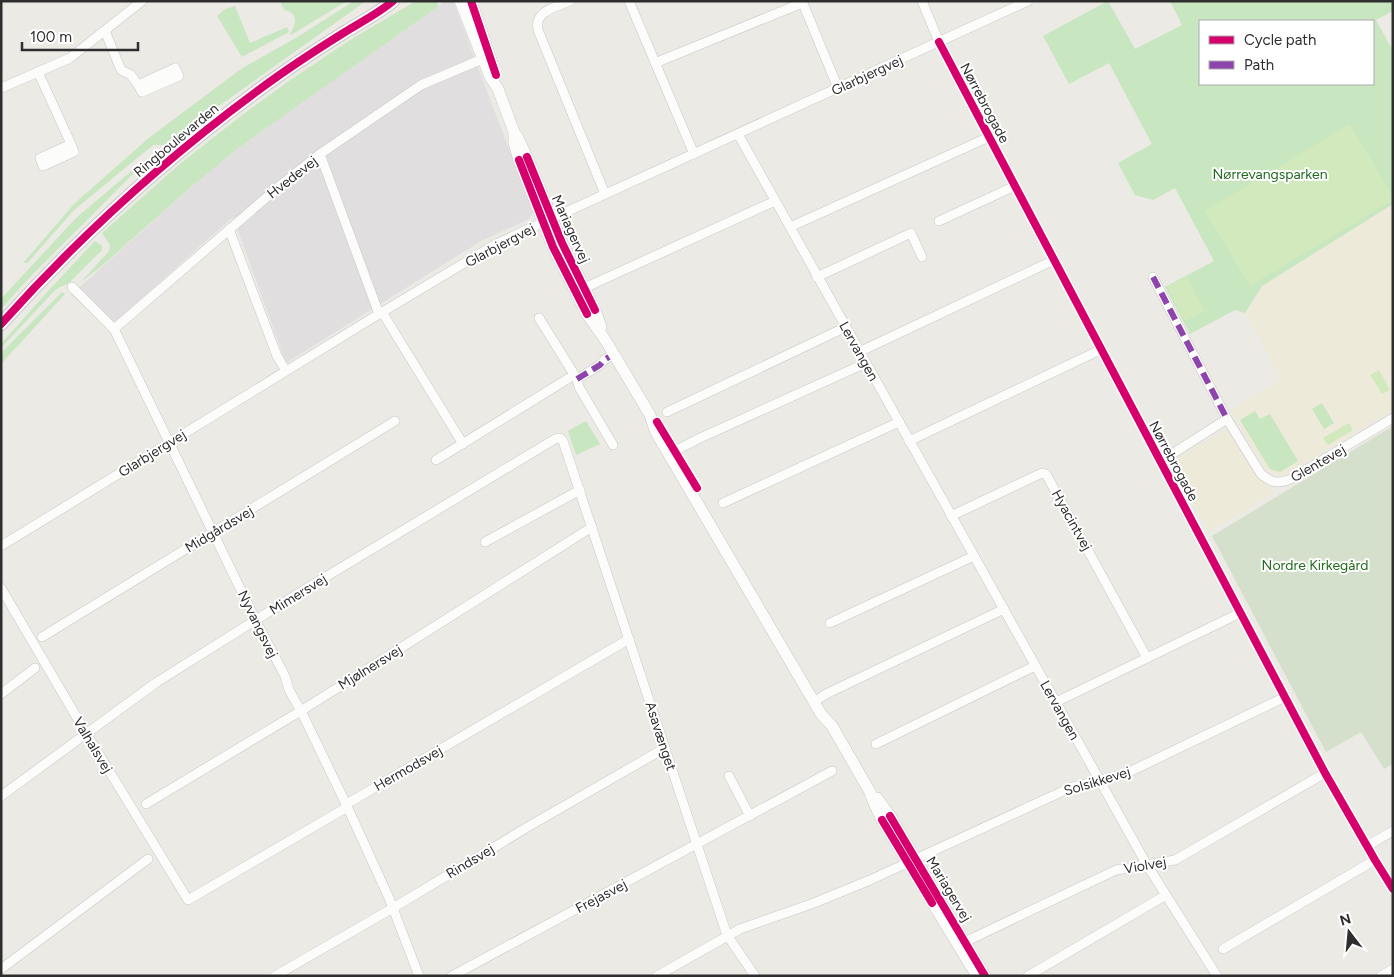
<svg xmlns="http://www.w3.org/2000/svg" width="1394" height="977" viewBox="0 0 1394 977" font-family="Figtree,sans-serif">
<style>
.industrial{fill:#e0dedf}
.education{fill:#edeada}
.green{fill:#c8e6bf;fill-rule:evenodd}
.cemetery{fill:#d5e0cc}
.pitch{fill:#d1e9bd}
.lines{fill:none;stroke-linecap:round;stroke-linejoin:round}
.minor-casing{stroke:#c9c8c8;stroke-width:10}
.tertiary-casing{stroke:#c9c8c8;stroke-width:12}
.secondary-casing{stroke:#c9c8c8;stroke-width:14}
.minor{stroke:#fcfcfb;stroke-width:9}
.tertiary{stroke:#fcfcfb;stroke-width:11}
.secondary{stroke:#fcfcfb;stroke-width:12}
.quiet{stroke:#8e44ad;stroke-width:6;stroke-dasharray:12 6;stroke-linecap:butt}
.cycleway-casing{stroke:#fff;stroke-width:11}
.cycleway{stroke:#d6006c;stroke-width:8}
.labels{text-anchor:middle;stroke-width:4;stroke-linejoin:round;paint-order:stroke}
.street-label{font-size:14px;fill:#2e2e2e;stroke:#fff}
.park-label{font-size:14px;fill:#216a1e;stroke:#fff}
</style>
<rect width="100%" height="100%" fill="#ebeae4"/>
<path class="industrial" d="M446,1H453L533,213L529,219L481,241L286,363L233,217L108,328L71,295L192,186L241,146Z"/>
<g class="education">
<path d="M1393,204V410L1288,474L1279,476L1275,475L1266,469L1230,410L1282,379L1245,313L1261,286Z"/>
<path d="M1222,431L1229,433L1237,446L1240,445L1273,494L1209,532L1174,467L1177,459Z"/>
</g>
<g class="green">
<path d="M280,1H347L291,35L290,34C297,24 298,12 284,10Z"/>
<path d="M354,1H366L164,145H153L74,210L31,259L27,263H23L74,204L150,137L241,69L299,36Z"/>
<path d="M416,1H436L439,6L241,146L192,186L104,264L81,282L109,251L110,245L102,233L181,163L241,116L289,81L350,40Z"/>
<path d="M1108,1L1135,49L1182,25L1170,1H1393V11L1376,20L1393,51V204L1262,286L1245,313L1235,310L1190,334L1165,287L1214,261L1175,188L1153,200L1135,195L1118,163L1152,144L1109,63L1069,84L1043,36ZM1200,21H1373V84H1200Z"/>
<path d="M235,6L250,43L287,27L289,32L242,57L217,16L225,9Z"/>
<path d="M135,168L137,170L29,278L1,309V299L76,218Z"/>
<path d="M95,241L102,246V250L69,283L56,289L1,348V344L50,289Z"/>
<path d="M62,292L65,294L1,364V353Z"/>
<path d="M1322,403L1334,423L1324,429L1312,409Z"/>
<path d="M1255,411L1260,419L1270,414L1298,461L1280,472L1270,469L1240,420Z"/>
<path d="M586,421L600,444L576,455L568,431Z"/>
</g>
<path class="cemetery" d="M1393,426V764L1384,769L1361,732L1326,752L1212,536Z"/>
<g class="pitch">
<path d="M1350,124L1393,196V200L1250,286L1205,211Z"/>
<path d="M1187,276L1205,311L1185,321L1167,287Z"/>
<path d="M1379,370L1390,390L1382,394L1370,375Z"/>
<path d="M1349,423L1353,430L1328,445L1323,438Z"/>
</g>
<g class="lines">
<g class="minor-casing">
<g id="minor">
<path d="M570,1C556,7 534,11 538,30L605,194"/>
<path d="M629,1L694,154"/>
<path d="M802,1L838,88"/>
<path d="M922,1L939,42L1325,773L1375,860L1393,889"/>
<path d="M105,31L121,70L131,75L138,85L175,68L179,76L142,92L138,85"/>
<path d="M655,63L802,3"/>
<path d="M38,72L71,144L74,152L43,166L40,158L71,144"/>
<path d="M1,88L70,58L142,1"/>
<path d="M738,134L1147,865L1217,976"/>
<path d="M320,154L379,314"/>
<path d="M939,221L1015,186"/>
<path d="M790,227L989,137"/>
<path d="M229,229L277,356L286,371"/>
<path d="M817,277L911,233L922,257"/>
<path d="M1153,277L1227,419"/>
<path d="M72,287L114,329L256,621L285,676L289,690L301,711L346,804L389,898L419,976"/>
<path d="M580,290L775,201"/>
<path d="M382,312L463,444"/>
<path d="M539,318L577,379L579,387L613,445"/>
<path d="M114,329L282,184L320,154L421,85L487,57"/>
<path d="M859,352L1054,260"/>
<path d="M577,379L600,365L604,360L609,357"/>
<path d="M667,412L846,327"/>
<path d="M909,441L1102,349"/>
<path d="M669,454L698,439L866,363"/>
<path d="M436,460L574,375"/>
<path d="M1161,461L1227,419L1261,474C1271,482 1276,484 1289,480L1393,418"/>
<path d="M723,503L899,422"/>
<path d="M951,516L1042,473L1046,474L1147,658"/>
<path d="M485,542L580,490"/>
<path d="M1,546L379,314L496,244L1028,1"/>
<path d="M1,588L86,733L188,900L344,809L346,804L350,802L629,639"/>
<path d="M830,623L974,556"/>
<path d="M42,637L395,421"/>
<path d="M1,694L35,668"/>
<path d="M814,702L826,694L1004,609"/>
<path d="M1056,702L1240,613"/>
<path d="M876,744L1035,666"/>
<path d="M729,776L750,816"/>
<path d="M1,796L157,682L294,596L555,439L560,438L563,441L727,935L755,976"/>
<path d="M146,804L304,709L592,527"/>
<path d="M1367,846L1393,831"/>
<path d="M961,945L971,939L1116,870L1175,860L1325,773"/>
<path d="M1223,949L1375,860"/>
<path d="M1,969L148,859"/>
<path d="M275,976L393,908L531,825L665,748"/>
<path d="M452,976L832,771"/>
<path d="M657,976L740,929L814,903L870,880L1072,787L1125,774L1285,697"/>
<path d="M1028,976L1166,895"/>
<path d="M1381,976L1393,969"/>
</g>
</g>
<g class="tertiary-casing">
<g id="tertiary">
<path d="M460,1L490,77L498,89L514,132V143L519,160L553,247L587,314L606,341L650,415L655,430L661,441L814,702L821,714L832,726L870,792L874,803L882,820L977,976"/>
<path d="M471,1L492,63"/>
<path d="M517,136L527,157L562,243L595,310L601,327"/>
<path d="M877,798L890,816L985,976"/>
</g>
</g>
<g class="secondary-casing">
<path id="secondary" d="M1,324C79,237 166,158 260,89C287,69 316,50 345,32C361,22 379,13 393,1"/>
</g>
<use href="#minor" class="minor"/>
<use href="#tertiary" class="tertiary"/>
<use href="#secondary" class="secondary"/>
<g class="quiet">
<path d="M1153,277L1227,419"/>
<path d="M577,379L600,365L604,360L609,357"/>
</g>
<g class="cycleway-casing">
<g id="cycleway">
<path d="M471,1L496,75"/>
<path d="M939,42L1325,773L1375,860L1393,889"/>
<path d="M527,157L562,243L595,310"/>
<path d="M519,160L553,247L587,314"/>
<path d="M1,324C79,237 166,158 260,89C287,69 316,50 345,32C361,22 379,13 393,1"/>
<path d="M657,422L697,488"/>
<path d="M890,816L985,976"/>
<path d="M882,820L932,903"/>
</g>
</g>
<use href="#cycleway" class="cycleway"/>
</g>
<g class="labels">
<g class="street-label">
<text transform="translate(867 75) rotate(-25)" y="5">Glarbjergvej</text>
<text transform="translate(985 103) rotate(62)" y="5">Nørrebrogade</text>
<text transform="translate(176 140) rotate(-40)" y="5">Ringboulevarden</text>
<text transform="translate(292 177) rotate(-38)" y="5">Hvedevej</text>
<text transform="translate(571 229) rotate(66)" y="5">Mariagervej</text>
<text transform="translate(500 245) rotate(-28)" y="5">Glarbjergvej</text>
<text transform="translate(859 351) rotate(61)" y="5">Lervangen</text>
<text transform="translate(152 453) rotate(-32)" y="5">Glarbjergvej</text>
<text transform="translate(1174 461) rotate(62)" y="5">Nørrebrogade</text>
<text transform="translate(1318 463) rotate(-30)" y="5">Glentevej</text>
<text transform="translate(1072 520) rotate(61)" y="5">Hyacintvej</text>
<text transform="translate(219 529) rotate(-31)" y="5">Midgårdsvej</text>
<text transform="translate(298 594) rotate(-32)" y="5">Mimersvej</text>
<text transform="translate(258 624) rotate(64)" y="5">Nyvangsvej</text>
<text transform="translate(370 667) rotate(-32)" y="5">Mjølnersvej</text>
<text transform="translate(1060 710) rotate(61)" y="5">Lervangen</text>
<text transform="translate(661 736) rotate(72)" y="5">Asavænget</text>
<text transform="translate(93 745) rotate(59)" y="5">Valhalsvej</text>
<text transform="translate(408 768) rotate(-30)" y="5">Hermodsvej</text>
<text transform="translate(1097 781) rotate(-17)" y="5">Solsikkevej</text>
<text transform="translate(470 861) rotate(-31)" y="5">Rindsvej</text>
<text transform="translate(1145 865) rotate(-10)" y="5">Violvej</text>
<text transform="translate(949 889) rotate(59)" y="5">Mariagervej</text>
<text transform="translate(601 896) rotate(-28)" y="5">Frejasvej</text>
</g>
<g class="park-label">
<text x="1270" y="179">Nørrevangsparken</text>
<text x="1315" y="570">Nordre Kirkegård</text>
</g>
</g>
<rect width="1394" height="977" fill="none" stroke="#2e2e2e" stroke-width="5"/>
<rect x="1199" y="20" width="175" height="65" fill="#ffffff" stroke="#ababab"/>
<rect x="1209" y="36" width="25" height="8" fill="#d6006c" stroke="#ababab"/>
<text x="1244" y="45" font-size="15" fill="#2e2e2e">Cycle path</text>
<rect x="1209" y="61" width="25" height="8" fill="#8e44ad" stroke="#ababab"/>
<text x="1244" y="70" font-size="15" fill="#2e2e2e">Path</text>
<g transform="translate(1349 932) rotate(344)" stroke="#ffffff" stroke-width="4" paint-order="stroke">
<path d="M0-4L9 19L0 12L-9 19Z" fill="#2e2e2e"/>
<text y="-8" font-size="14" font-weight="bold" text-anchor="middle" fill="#2e2e2e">N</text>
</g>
<path d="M22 42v8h116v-8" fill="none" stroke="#2e2e2e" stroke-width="2.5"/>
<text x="30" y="42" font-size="15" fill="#2e2e2e" stroke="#ffffff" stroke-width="4" paint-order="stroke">100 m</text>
</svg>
